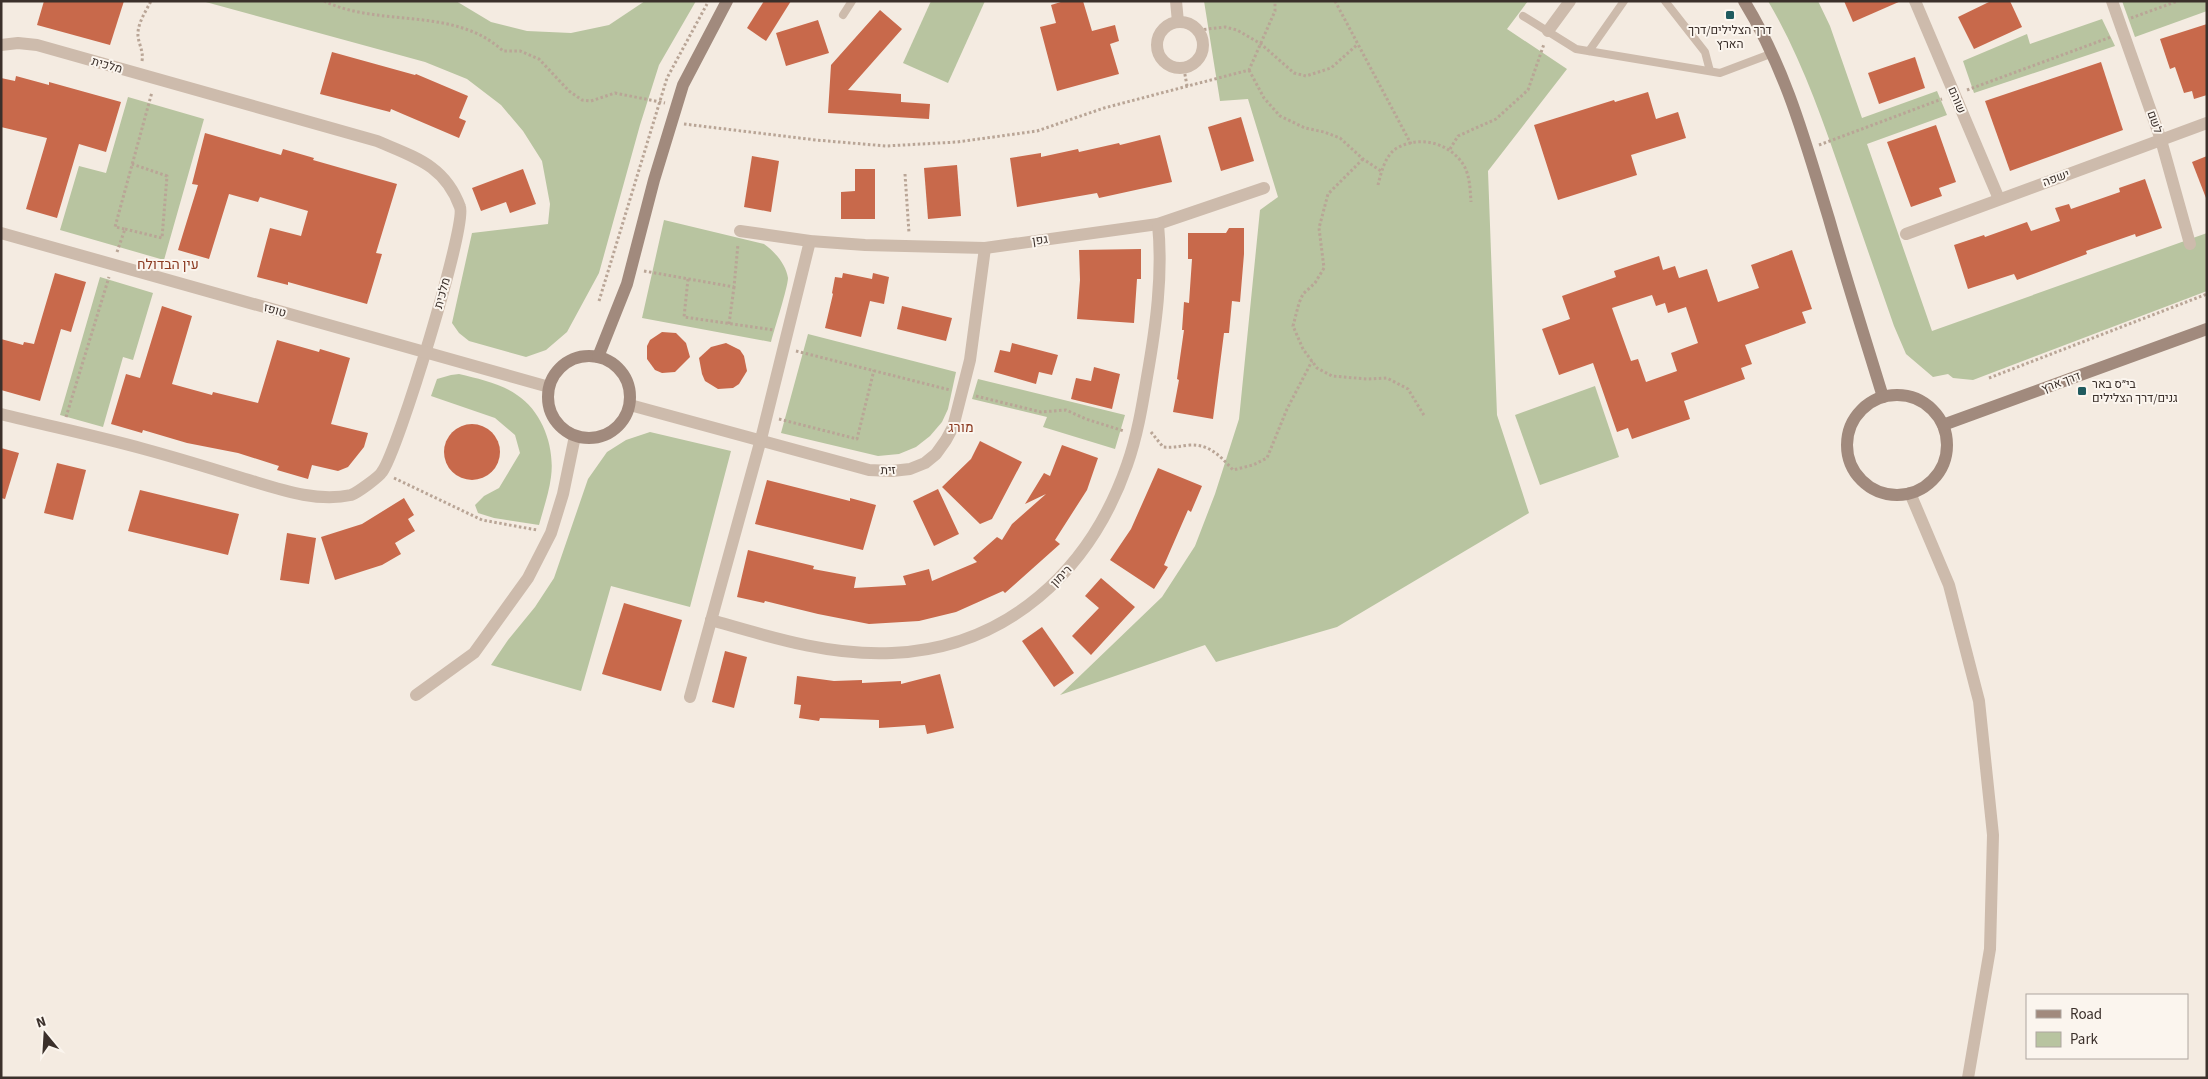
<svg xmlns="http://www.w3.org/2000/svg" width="2208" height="1079" viewBox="0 0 2208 1079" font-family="'Source Sans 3',Heebo,sans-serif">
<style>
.green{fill:#b8c4a0}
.building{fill:#c8694b;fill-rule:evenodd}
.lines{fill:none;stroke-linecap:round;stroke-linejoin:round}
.path{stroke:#b9a596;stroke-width:3;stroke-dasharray:2.5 2.5;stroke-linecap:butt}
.lane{stroke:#cdbbac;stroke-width:8}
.street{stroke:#cdbbac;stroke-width:12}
.secondary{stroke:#a18a7d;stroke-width:12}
.poi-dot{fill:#1f5a5e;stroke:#fbf5ee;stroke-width:2}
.labels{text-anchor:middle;stroke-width:4;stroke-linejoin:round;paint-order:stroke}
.poi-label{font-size:12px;fill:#3b302b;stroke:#fbf5ee}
.street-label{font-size:12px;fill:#3b302b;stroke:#fbf5ee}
.neighbourhood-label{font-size:14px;fill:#8c3b22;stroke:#fbf5ee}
</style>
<rect width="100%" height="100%" fill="#f4ebe1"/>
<g class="green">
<path d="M202,1H456L491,22L527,31L571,33L609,25L645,1H696L659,65L640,125L599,273L567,332L546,350L526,357L469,341L459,333L452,323L472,233L548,224L550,204L542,161L523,131L501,105L467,79L425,62Z"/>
<path d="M931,1H985L948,83L903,63Z"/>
<path d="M1204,1H1528L1507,29L1567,69L1488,171L1497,415L1529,513L1337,627L1216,662L1205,645L1060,695L1162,597L1195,546L1215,494L1239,419L1260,210L1278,197L1248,99L1220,101Z"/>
<path d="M1768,1H1818L1830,26L1862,118L1937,91L1947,115L1867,144L1932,331L2207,233V291L1973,380L1953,378L1948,374L1933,377L1906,354L1894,326C1877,277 1860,228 1843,179C1822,118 1801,57 1768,1Z"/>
<path d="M2122,1H2207V11L2135,37Z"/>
<path d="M2102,19L2115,46L1974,93L1963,61L2027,34L2030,44Z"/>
<path d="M128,97L204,119L164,260L60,230L79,166L106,173Z"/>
<path d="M664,220L764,244C774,251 786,264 788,278C788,287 774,330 771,342L642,318Z"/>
<path d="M100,277L153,293L133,360L123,357L103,427L60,415Z"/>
<path d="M808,334L956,372L948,409L942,422L930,436L916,447L899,454L878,456L781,433Z"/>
<path d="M459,374C479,379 500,383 517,395C543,412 555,448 551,477C549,493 543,510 539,525L494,518L478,513L475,505L484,496L499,488L520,453L515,435L495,418L431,396L437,379L451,375Z"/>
<path d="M978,379L1125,415L1115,449L1043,427L1047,417L972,399Z"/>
<path d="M1595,386L1619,457L1540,485L1515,415Z"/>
<path d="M650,432L731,451L690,607L611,586L581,691L491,665L508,640L535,607L554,578L588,479L607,452L626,440Z"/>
</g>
<g class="building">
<path d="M44,1H124L110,45L37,25Z"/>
<path d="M764,1H791L766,41L747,28Z"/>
<path d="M1064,1H1083L1092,31L1115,25L1119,41L1110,44L1119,74L1057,91L1040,27L1056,23L1051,5Z"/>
<path d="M1844,1H1901L1853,22Z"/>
<path d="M1991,1H2010L2022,27L1974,49L1958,17Z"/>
<path d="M880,10L902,29L848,90L901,94V102L930,104L929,119L828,113L831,65Z"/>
<path d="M818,20L829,53L786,66L776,33Z"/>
<path d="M2207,24V95L2194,99L2192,91L2184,93L2175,67L2170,69L2160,39Z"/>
<path d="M332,52L415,75L416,74L468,96L459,118L466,121L459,138L391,109L390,112L320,94Z"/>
<path d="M1915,57L1925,88L1879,104L1868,73Z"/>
<path d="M2101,62L2123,130L2010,171L1985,101Z"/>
<path d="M16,76L49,85V82L121,102L106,152L79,144L57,218L26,209L47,138L1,127V78L15,81Z"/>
<path d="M1648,92L1656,119L1678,112L1686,138L1631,155L1637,175L1558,200L1534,125L1614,100L1615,102Z"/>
<path d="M1241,117L1254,161L1221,171L1208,127Z"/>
<path d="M1936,125L1956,182L1939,188L1942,196L1911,207L1887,142Z"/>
<path d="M205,133L281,155L283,149L314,158L313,160L397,184L376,253L382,254L367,304L288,282V285L257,277L270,228L301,236L308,211L260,197L258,202L229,194L209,259L178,250L198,185L192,184Z"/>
<path d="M1160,135L1172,182L1099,198L1097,193L1017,207L1010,158L1041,153V157L1078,149L1079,152L1119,143L1120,145Z"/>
<path d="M752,156L779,161L771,212L744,207Z"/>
<path d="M2207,156V198H2206L2192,162Z"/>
<path d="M957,165L961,216L928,219L924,168Z"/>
<path d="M523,169L536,204L510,213L506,202L481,211L472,188Z"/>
<path d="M855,169H875V219H841V192L855,191Z"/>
<path d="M2145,179L2162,228L2136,237L2135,234L2086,251L2087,254L2017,280L2014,274L1968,289L1954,245L1984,235L1985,237L2027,222L2031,231L2060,221L2055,208L2069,204L2071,209L2120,192L2119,188Z"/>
<path d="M1229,228H1244V254L1240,302L1232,301L1229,333H1224L1213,419L1173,412L1179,380L1177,379L1184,330H1182L1184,302L1189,303L1192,259H1188V233H1226Z"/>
<path d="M1141,249V279H1137L1134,323L1077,319L1080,280L1079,250Z"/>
<path d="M1792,250L1812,309L1802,312L1806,323L1745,345L1752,364L1741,368L1745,379L1684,401L1690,419L1632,439L1628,428L1617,432L1593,363L1559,375L1542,329L1570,319L1562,296L1616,277L1614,271L1659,256L1663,270L1675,266L1679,278L1707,269L1718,302L1759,288L1751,265ZM1652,295L1656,306L1665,303L1668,313L1686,307L1698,343L1671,353L1677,371L1646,382L1638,359L1631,361L1612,308Z"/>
<path d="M55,273L86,282L71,332L61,329L40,401L1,390V339L23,345L24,342L34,344Z"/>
<path d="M843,273L872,279L873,273L889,277L884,304L870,301L861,337L825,328L833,294L832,293L835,277L842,278Z"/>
<path d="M162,306L192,316L172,384L212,395L213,392L258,403L277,340L319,352L320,349L350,358L331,424L368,433L364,447L348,467L338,471L312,465L308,479L277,470L279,466L238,453L187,443L143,430L142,433L111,424L126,374L140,378Z"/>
<path d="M902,306L952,318L946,341L897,329Z"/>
<path d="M662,332L676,333L686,343L690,357L675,372L662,373L655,370L647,359V346L650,340Z"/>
<path d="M726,343L740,350L744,356L747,371L739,384L733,388L718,389L705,381L702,374L699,358L711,347Z"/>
<path d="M1012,343L1058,355L1052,375L1039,372L1036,384L994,372L1000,350L1010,352Z"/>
<path d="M1094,367L1120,374L1112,409L1071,399L1076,378L1091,381Z"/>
<circle cx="472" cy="452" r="28"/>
<path d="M980,441L1022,462L992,519L980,524L942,487L971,459Z"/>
<path d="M1062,445L1098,458L1087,490L1055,540L1060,544L1005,593L1003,591L956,612L919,621L869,624L818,614L765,601L764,603L737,597L748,550L814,566L813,569L856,577L854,588L906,585L903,576L929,569L932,581L977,562L973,558L997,537L1002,540L1012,524L1046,494L1025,504L1044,473L1050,476Z"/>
<path d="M1,448L19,453L5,499L1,498Z"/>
<path d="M57,463L86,470L73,520L44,513Z"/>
<path d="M1158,468L1202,486L1191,512L1188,510L1164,565L1168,567L1154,589L1110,560L1131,529Z"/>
<path d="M767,480L850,501V498L876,505L863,550L755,524Z"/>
<path d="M938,489L959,534L934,546L913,501Z"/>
<path d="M140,490L239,514L228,555L128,531Z"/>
<path d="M404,498L414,515L408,519L415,531L395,543L401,554L382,565L335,580L321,537L362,524Z"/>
<path d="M287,533L316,538L309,584L280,580Z"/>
<path d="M1101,578L1135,607L1091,655L1072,636L1099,608L1085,596Z"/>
<path d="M624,603L682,620L661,691L602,674Z"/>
<path d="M1042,627L1074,673L1054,687L1022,641Z"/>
<path d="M725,651L747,657L734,708L712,702Z"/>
<path d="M940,674L954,728L927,734L925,725L879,728V720L820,718L819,721L799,718L801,705L794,704L797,676L834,681L862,680V683L901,681V684Z"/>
</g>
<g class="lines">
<g class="path">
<path d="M324,1C380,28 455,6 503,51H520L539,59L569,91L582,100L591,101L615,93L665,103"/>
<path d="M1335,1L1411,144"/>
<path d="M2131,18L2178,1"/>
<path d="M1199,30L1225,27L1237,30L1261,44L1294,73L1306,76L1331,68L1358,44"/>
<path d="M142,61C144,50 137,42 138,32C139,21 146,11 151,1"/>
<path d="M1184,69L1187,86"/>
<path d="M1249,70L1264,98L1280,116L1305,128L1324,132L1340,138L1363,159L1381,171"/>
<path d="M1967,90L2111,37"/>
<path d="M684,124L816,140L886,146L957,142L1037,131L1104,108L1249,70L1275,11V1"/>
<path d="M1819,145L1942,99"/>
<path d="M1450,149L1458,136L1496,119L1528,90L1544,44"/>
<path d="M1363,159L1328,194L1319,228L1324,268L1315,283L1303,294L1299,303L1293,326L1303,349L1317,368L1332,376L1367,379L1387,378L1408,389L1425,417"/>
<path d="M905,174L909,233"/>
<path d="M1378,185C1381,173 1385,155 1397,148C1420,135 1449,143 1463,164C1470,175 1470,189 1471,202"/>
<path d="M125,229L162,238L167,176L132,164"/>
<path d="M117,252L125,229L115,227L152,92"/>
<path d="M644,271L734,287L738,244"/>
<path d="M688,279L684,317L774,330"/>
<path d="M599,301L667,78L707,4"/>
<path d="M729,324L734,287"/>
<path d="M796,351L950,390"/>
<path d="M1989,378L2207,294"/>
<path d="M976,396L1041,412L1066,410L1086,419L1124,431"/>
<path d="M66,417L109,277"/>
<path d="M779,419L857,439L874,370"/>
<path d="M1151,432L1163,447C1173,448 1180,446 1190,445C1210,444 1221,457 1233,470L1253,465L1267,458L1287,409L1312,361"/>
<path d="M394,478L482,520L537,530"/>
</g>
<g class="lane">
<path d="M1665,1L1705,52L1710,71"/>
<path d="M843,15L852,1"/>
<path d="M1523,16L1576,49L1720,73L1773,53"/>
<path d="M1589,51L1624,1"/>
</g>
<g class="street">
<path d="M1176,1L1178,22"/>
<path d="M1915,1L1999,199"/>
<path d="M2112,1L2161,140L2190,244"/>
<circle cx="1180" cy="45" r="23"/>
<path d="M1548,31L1570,1"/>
<path d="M1,45L18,43L37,45L377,141C414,157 445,165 460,207C467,225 398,451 382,472C379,477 357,493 351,495C315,503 276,488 242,478C210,468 177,458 144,449C97,436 49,426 1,414"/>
<path d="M740,231L810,241L865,245L985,248L1158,224L1264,188"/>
<path d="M1,233L549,387"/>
<path d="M1906,234L2207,123"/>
<path d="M630,405L869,470L892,471L910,469L925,463L936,454L946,440L953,427L970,360L985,248"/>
<path d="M1910,493L1949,585L1979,701L1993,835L1990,949L1968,1078"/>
<path d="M711,620C770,637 830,656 892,653C1007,648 1090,571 1127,465C1137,437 1142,407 1147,377C1156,326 1163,275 1158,224"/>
<path d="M416,695L474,653L528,578L551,533L563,494L575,436"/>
<path d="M690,697L761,439L810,241"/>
</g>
<g class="secondary">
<path d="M1744,1C1786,69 1806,144 1829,219C1846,279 1865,338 1883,397"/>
<circle cx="589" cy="397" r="41"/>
<path d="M598,357L627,284L654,180L683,85L727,1"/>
<circle cx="1897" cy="445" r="50"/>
<path d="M1943,425L2207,329"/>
</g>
</g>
<g class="poi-dot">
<rect x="1725" y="10" width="10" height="10" rx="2.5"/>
<rect x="2077" y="386" width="10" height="10" rx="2.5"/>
</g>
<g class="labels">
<g class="poi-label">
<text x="1730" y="34">דרך הצלילים/דרך<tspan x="1730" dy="14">הארץ</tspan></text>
<text x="2092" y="388" text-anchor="start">בי״ס באר<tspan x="2092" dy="14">גנים/דרך הצלילים</tspan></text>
</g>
<g class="street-label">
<text transform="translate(107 65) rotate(16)" y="4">מלכית</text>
<text transform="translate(1957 100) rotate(67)" y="4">שוהם</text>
<text transform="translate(2155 122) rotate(70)" y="4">לשם</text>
<text transform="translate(2056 178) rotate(-20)" y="4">ישפה</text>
<text transform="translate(1040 240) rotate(-8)" y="4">גפן</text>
<text transform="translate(442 293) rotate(-75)" y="4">מלכית</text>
<text transform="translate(275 310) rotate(16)" y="4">טופז</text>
<text transform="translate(2061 382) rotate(-20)" y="4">דרך ארץ</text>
<text transform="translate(888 470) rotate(-1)" y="4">זית</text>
<text transform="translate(1061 576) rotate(-46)" y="4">רימון</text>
</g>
<g class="neighbourhood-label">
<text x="168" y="269">עין הבדולח</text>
<text x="961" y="432">מורג</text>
</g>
</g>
<rect width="2208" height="1079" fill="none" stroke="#3b302b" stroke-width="5"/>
<rect x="2026" y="994" width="162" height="65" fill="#fbf5ee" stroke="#aea6a0"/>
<rect x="2036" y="1010" width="25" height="8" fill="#a18a7d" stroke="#aea6a0"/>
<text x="2070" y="1019" font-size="15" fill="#3b302b">Road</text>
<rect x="2036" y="1032" width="25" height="15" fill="#b8c4a0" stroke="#aea6a0"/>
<text x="2070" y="1044" font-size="15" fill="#3b302b">Park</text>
<g transform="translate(45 1034) rotate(342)" stroke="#fbf5ee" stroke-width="4" paint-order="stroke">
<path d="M0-4L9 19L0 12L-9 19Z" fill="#3b302b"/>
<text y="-8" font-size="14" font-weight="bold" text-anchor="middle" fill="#3b302b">N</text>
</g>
</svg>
